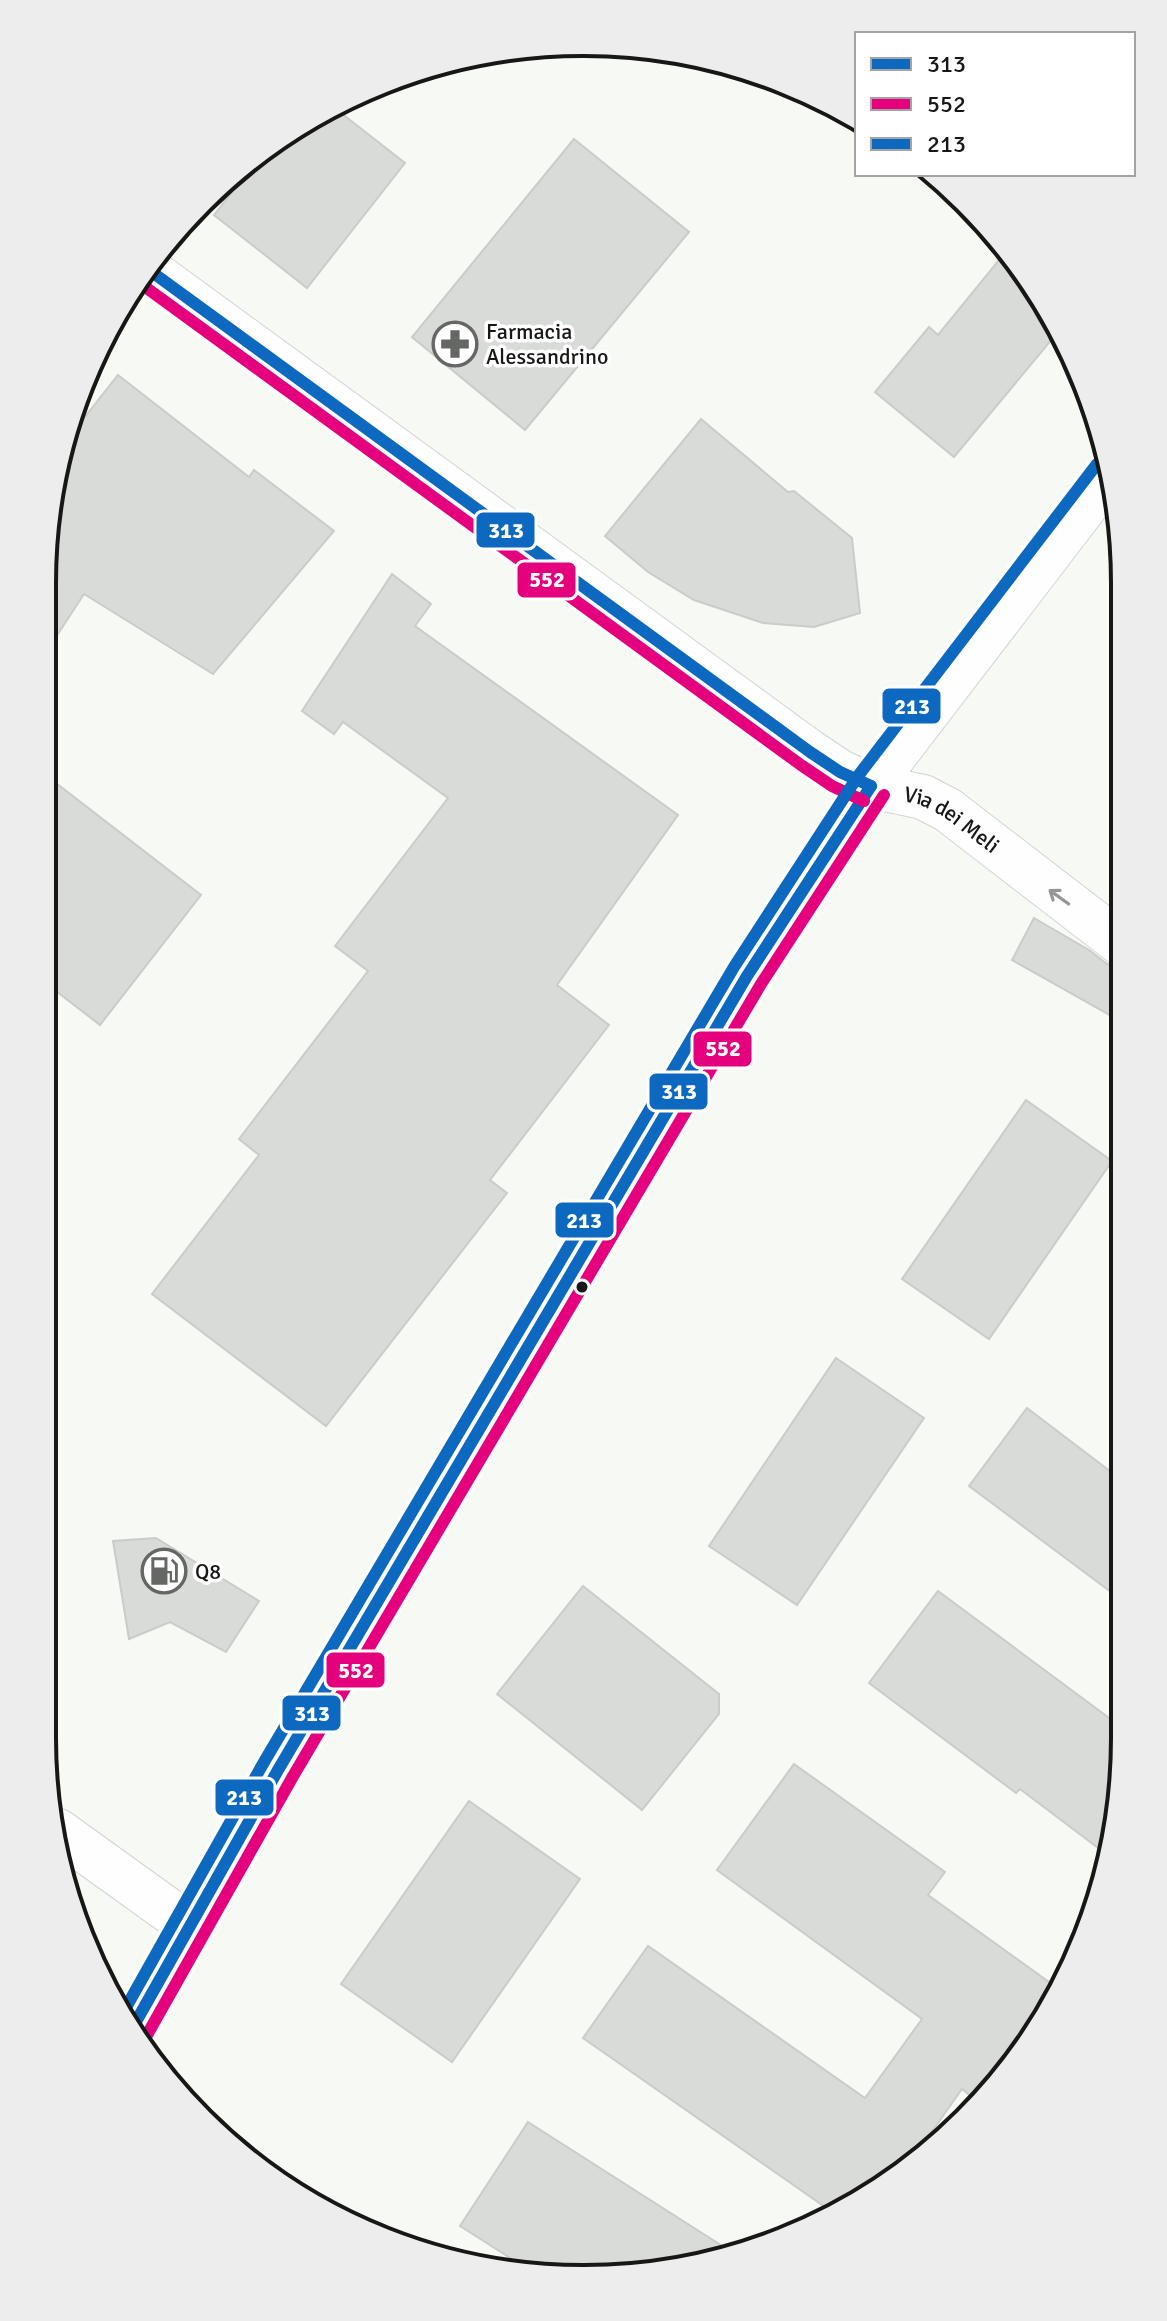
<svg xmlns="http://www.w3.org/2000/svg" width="1167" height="2321" viewBox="0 0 1167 2321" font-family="Signika,sans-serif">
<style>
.building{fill:#d9dbd8;stroke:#cbccca;stroke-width:2}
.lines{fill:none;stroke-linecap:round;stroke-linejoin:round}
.minor-casing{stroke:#d3d5d2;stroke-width:46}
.minor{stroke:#fefefe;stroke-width:44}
.bus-1-casing{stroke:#fff;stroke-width:18}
.bus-2-casing{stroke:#fff;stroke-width:18}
.bus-3-casing{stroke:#fff;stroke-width:18}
.bus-1{stroke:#0c69bf;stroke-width:12}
.bus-2{stroke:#e5007d;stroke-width:12}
.bus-3{stroke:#0c69bf;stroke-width:12}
.oneway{stroke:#969696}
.bus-dot{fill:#171816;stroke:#fff;stroke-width:3}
.labels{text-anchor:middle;stroke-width:7;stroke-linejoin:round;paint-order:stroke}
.poi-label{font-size:22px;fill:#171816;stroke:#fff;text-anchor:start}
.street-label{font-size:22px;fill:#171816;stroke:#fff}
.rim{fill:none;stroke:#171816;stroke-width:4}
.line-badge{stroke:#fff;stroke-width:3}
.badge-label{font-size:22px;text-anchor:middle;font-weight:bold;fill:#fff}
</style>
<rect width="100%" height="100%" fill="#f7f9f5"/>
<g class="building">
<path d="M332,106L405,163L307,288L214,215L267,148L312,115Z"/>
<path d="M574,139L689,232L525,430L412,337Z"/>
<path d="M1008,249L1058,332L954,457L875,392L929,327L938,335Z"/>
<path d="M118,375L249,477L254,470L334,531L213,674L84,594L43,657V549L59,450Z"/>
<path d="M701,419L788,492L794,491L852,538L860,613L814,627L763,623L694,600L648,572L605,536Z"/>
<path d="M392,574L431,604L415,626L678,815L557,985L609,1025L490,1180L507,1193L326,1426L152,1294L259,1155L239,1139L368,971L335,946L448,798L343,722L334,734L302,711Z"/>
<path d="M43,773L201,895L100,1025L43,981Z"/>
<path d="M1034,918L1089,950L1107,964L1122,969V1022L1012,960Z"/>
<path d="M1026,1100L1112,1161L989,1339L902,1279Z"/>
<path d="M836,1358L924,1418L797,1605L709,1546Z"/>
<path d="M1027,1408L1123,1481V1601L969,1486Z"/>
<path d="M156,1538L259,1601L226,1652L170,1622L129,1639L113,1541Z"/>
<path d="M583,1586L719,1694V1714L642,1810L497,1694Z"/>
<path d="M938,1591L1124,1729V1772L1110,1857L1020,1789L1016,1793L869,1683Z"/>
<path d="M794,1764L945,1872L928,1895L1060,1990L979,2103L962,2089L912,2160L835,2214L583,2038L648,1946L865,2098L922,2019L717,1870Z"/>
<path d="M469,1801L580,1879L452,2062L341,1984Z"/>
<path d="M528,2122L730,2251L654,2274L529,2270L460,2226Z"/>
</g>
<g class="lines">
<g class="minor-casing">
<g id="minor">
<path id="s1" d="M145,267L810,752L840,772L871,786L923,797L948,810L1122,944"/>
<path d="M58,1831L190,1926"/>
<path d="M133,2027L278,1770L747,976L871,786L1110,474"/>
</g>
</g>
<use href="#minor" class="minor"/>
<g class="bus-1-casing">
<g id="bus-1">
<path d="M145,267L810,752L840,772L871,786"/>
<path d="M133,2027L278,1770L747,976L871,786"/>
</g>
</g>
<g class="bus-2-casing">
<g id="bus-2">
<path d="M137,281L801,765L832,786L864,801"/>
<path d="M147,2035L292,1778L761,984L884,795"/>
</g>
</g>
<g class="bus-3-casing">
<path id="bus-3" d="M124,2011L264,1762L734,967L858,776L1097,464"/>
</g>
<use href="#bus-1" class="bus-1"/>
<use href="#bus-2" class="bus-2"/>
<use href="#bus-3" class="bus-3"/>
</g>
<defs><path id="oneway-shaft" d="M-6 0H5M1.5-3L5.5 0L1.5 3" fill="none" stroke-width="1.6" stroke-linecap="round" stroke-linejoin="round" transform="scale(2)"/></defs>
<use class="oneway" href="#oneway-shaft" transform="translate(1059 897) rotate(-144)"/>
<defs>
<g id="pharmacy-ring" transform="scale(2.3)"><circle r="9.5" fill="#fff" stroke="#656764" stroke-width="1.5"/><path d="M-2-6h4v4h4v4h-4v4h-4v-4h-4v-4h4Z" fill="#656764"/></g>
<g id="fuel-ring" transform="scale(2.3)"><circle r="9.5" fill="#fff" stroke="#656764" stroke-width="1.5"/><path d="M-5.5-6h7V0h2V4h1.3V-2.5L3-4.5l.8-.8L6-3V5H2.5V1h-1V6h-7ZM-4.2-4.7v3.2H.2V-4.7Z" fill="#656764"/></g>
</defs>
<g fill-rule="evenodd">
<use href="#pharmacy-ring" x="455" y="344"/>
<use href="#fuel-ring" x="164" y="1571"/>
</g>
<circle class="bus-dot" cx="582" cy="1287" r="7"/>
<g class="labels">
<g class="poi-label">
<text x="486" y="339">Farmacia<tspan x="486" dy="25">Alessandrino</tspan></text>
<text x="195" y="1579">Q8</text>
</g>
<g class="street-label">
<text dy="8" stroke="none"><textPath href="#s1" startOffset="982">Via dei Meli</textPath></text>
</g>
</g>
<path d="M0 0H1167V2321H0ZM583 56H584A527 527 0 0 1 1111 583V1738A527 527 0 0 1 584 2265H583A527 527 0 0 1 56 1738V583A527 527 0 0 1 583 56Z" fill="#ecedec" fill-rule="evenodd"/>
<path class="rim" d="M583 56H584A527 527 0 0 1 1111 583V1738A527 527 0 0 1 584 2265H583A527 527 0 0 1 56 1738V583A527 527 0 0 1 583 56Z"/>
<g class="line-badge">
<rect x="475" y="511" width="61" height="38" rx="8" fill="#0c69bf"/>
<rect x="516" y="561" width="61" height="38" rx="8" fill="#e5007d"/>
<rect x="881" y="687" width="61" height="38" rx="8" fill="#0c69bf"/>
<rect x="692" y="1030" width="61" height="38" rx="8" fill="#e5007d"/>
<rect x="648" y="1072" width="61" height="39" rx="8" fill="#0c69bf"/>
<rect x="554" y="1201" width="61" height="38" rx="8" fill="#0c69bf"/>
<rect x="325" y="1651" width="61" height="38" rx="8" fill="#e5007d"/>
<rect x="281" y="1694" width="61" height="38" rx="8" fill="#0c69bf"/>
<rect x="214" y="1778" width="61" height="39" rx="8" fill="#0c69bf"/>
</g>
<g class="badge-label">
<text x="506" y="538">313</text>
<text x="547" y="587">552</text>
<text x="912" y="714">213</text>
<text x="723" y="1056">552</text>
<text x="679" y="1099">313</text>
<text x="584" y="1228">213</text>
<text x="356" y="1678">552</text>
<text x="312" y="1721">313</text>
<text x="244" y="1805">213</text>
</g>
<rect x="855" y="32" width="280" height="144" fill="#ffffff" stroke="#a2a3a2" stroke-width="2"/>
<rect x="871" y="58" width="40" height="12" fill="#0c69bf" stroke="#a2a3a2" stroke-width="2"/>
<text x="927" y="72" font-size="24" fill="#171816">313</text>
<rect x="871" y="98" width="40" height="12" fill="#e5007d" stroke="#a2a3a2" stroke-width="2"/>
<text x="927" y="112" font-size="24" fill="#171816">552</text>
<rect x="871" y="138" width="40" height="12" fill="#0c69bf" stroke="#a2a3a2" stroke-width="2"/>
<text x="927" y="152" font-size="24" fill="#171816">213</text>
</svg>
